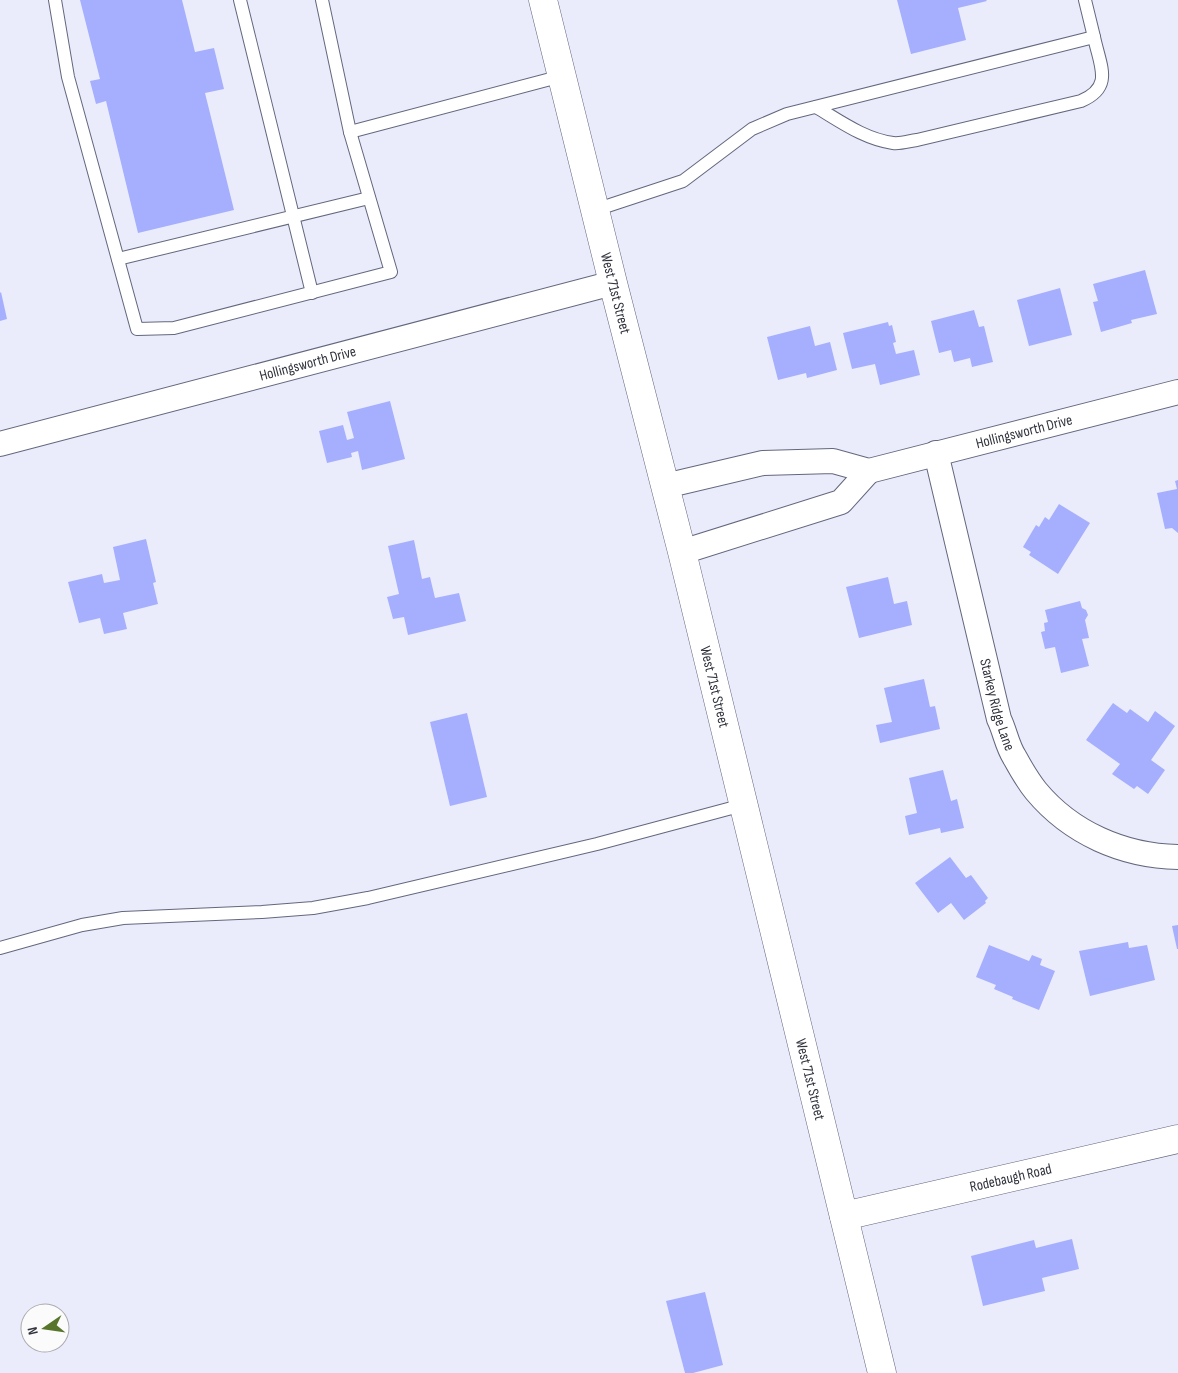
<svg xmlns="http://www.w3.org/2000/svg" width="1178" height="1373" viewBox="0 0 1178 1373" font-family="'Sofia Sans Condensed',sans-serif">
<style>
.building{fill:#a5affd}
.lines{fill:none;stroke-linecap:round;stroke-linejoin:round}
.lane-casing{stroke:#63677c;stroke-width:14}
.street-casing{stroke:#63677c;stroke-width:26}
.secondary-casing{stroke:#63677c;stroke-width:29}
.lane{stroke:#fff;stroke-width:12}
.street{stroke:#fff;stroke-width:24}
.secondary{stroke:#fff;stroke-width:28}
.labels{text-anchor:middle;stroke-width:5;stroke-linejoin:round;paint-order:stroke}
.street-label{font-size:15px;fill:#31333d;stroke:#fbfbfb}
</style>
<rect width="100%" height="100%" fill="#eaecfc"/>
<g class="building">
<path d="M80,0H182L195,52L214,48L224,89L205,93L234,210L138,233L106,101L96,104L90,81L100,79Z"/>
<path d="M897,0H986L987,1L958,8L966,40L911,54Z"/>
<path d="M1145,270L1157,314L1131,320L1132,323L1101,332L1093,302L1098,301L1093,284Z"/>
<path d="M1060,288L1072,335L1029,346L1017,300Z"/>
<path d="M1,292L7,319L0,321V293Z"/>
<path d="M974,310L979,327L984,326L993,362L972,367L970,358L954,362L951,350L939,353L931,321Z"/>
<path d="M888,322L889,326L892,325L896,342L893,343L896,354L914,350L920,375L880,385L875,364L852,369L843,333Z"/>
<path d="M810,326L815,346L830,342L837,370L807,378L806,373L778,380L767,337Z"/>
<path d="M390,401L405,459L362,470L358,451L351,453L352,457L327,463L319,431L343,425L347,440L354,438L347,412Z"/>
<path d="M1178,480V533L1172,528L1165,529L1157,493L1177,489L1175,481Z"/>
<path d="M1059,504L1090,523L1058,574L1029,555L1031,552L1023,547L1036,525L1039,527L1045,517L1049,520Z"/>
<path d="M146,539L156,582L153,583L158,604L123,613L127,629L104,634L100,618L79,623L68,582L102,574L104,583L120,580L113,547Z"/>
<path d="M414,540L422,579L430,577L435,598L459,593L466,621L408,635L404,617L393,619L387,597L399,594L388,546Z"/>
<path d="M888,577L894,604L907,601L912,625L859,638L846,587Z"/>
<path d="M1080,601L1082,608L1086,610L1088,615L1085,620L1089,638L1082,639L1089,666L1061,673L1055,647L1045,649L1041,632L1045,631L1044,623L1048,622L1045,610Z"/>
<path d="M924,679L930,707L935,706L940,729L880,743L876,725L892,722L884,688Z"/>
<path d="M1113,703L1127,713L1130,709L1148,722L1155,711L1175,726L1151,760L1165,770L1148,794L1137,786L1134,789L1112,774L1120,764L1086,740Z"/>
<path d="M467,713L487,797L450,806L430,722Z"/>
<path d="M943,770L951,801L957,799L964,828L941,833L940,828L909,835L905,816L917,813L909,778Z"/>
<path d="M950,857L966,878L971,875L988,898L985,901L986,903L964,920L951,903L938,913L915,883Z"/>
<path d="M1178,925V949H1177L1172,926Z"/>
<path d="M1128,942L1129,948L1147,945L1155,980L1090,996L1079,951Z"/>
<path d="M989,945L1029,961L1032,955L1042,959L1040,965L1055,971L1039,1010L1012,999L1013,997L994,989L996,985L976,977Z"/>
<path d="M1072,1239L1079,1269L1042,1278L1045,1291L983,1306L971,1256L1034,1240L1036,1248Z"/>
<path d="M705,1292L723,1365L693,1373H685L666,1301Z"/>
</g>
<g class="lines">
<g class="lane-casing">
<g id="lane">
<path d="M55,0L68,77L137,329L174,328L391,272L350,132L322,0"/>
<path d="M240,0L312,293"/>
<path d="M816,107C840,121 864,139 893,143C901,144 909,141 917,140L1081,101C1114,87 1100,66 1094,37"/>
<path d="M350,132L562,76"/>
<path d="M595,210L683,181L752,129L787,114L1094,37L1085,0"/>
<path d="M118,259L369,198"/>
<path d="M0,948L82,925L123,918L262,912L313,908L368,898L597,844L743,805"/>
</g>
</g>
<g class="street-casing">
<g id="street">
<path id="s1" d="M0,444L613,283"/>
<path id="s2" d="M936,453L999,719C1005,731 1007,746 1015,758C1021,769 1028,781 1036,791C1071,833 1123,856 1178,857"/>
<path id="s3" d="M665,486L763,463L833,461L869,471L1178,392"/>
<path d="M682,552L841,502L869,471"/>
</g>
</g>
<g class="secondary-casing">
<g id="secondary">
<path id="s4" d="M543,0L613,283L682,552L882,1373"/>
<path id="s5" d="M844,1216L1178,1139"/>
</g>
</g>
<use href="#lane" class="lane"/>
<use href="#street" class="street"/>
<use href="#secondary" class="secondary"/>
</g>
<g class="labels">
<g class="street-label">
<text dy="5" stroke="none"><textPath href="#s4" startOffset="302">West 71st Street</textPath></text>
<text dy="5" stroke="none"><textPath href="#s1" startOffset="318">Hollingsworth Drive</textPath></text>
<text dy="5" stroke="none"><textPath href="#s3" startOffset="368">Hollingsworth Drive</textPath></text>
<text dy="5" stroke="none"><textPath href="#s4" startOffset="708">West 71st Street</textPath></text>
<text dy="5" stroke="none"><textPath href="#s2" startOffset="259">Starkey Ridge Lane</textPath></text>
<text dy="5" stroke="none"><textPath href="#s4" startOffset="1112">West 71st Street</textPath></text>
<text dy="5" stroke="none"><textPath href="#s5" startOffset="171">Rodebaugh Road</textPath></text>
</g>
</g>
<g transform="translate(45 1328) rotate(257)"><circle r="24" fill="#fbfbfb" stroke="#aaabaf"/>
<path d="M0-4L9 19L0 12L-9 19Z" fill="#57762c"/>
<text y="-8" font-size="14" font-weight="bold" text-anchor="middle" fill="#31333d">N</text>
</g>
</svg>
